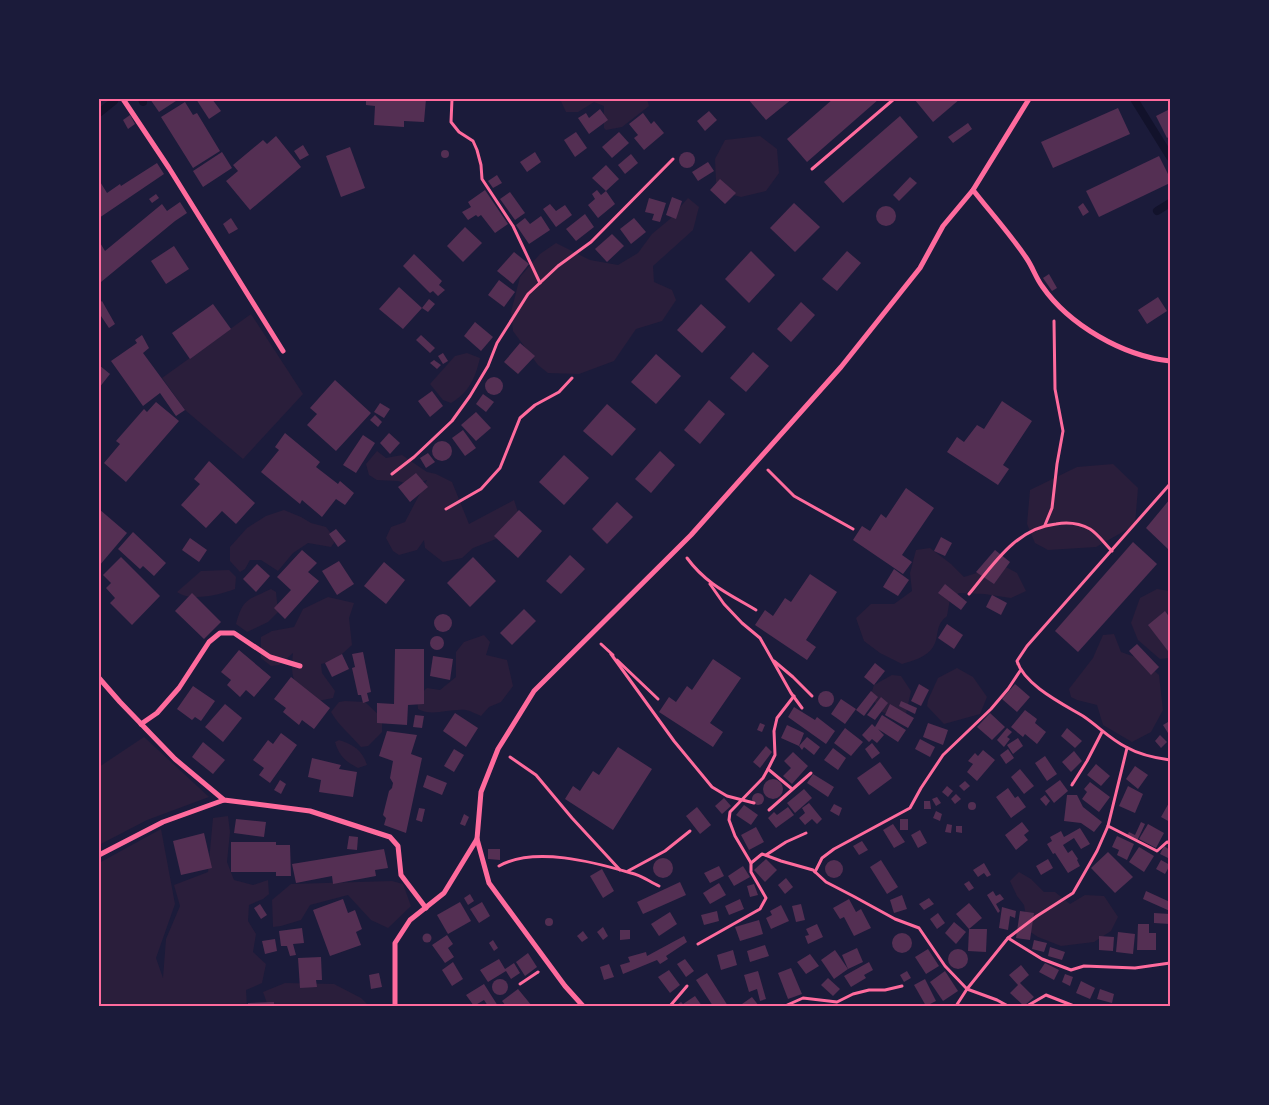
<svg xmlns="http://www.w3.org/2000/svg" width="1269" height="1105" viewBox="0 0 1269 1105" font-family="Overpass,sans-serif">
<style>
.green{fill:#2a1e3b}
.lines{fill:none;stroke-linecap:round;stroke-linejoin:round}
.stream{stroke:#12122b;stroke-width:8}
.building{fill:#542f53}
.path{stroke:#ff6b9d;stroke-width:3}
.minor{stroke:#ff6b9d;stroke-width:5}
.neatline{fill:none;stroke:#ff6b9d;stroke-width:2}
</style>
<rect width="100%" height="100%" fill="#1b1b3a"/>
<g class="green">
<path d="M560,99H647L649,106L622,127L606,130L604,128V106L594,102L578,112H566Z"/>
<path d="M760,136L777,149L779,173L766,191L741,197L722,192L716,182L715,159L725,140Z"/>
<path d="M688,198L699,207L693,230L653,266L654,282L672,290L676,300L662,321L636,329L614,361L579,374L548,373L538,365L513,331L511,312L520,277L540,254L556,243L590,260L618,265L638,253L652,234L670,219Z"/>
<path d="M251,314L303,394L243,459L185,410L162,378Z"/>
<path d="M467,353L480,358C475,379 469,392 451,403L443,400L430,384L455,356Z"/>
<path d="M377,451L386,458L402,455L427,472L436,474L452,482L469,524L514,500L520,518L506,535L473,548L462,558L443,562L425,548L424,540L417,550L399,555L393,551L386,538L391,527L405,522L427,480L412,485L398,481L377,480L369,475L366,464Z"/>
<path d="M1113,464L1138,488L1135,525L1096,547L1048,550L1035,543L1027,524L1030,490L1077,467Z"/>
<path d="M284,510L301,517L311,523L326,527L336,540L331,547L308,543L293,553L278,571L261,560H250L245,569L240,572L230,561V547L247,528L266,516Z"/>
<path d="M930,548L951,564L964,577L1002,565L1017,573L1026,591L1011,598L984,594L959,593L950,599L947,616C934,626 940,636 933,647C927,657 912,661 902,664L880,653L864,641L856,618L871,604H894L912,591L910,573L916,550Z"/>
<path d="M229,570L236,577L235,589C219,595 191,602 177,592L201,571Z"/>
<path d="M271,589L276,592L278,612L268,622L247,632L236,624C243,598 248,600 271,589Z"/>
<path d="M1157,589L1170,591V658L1160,659L1138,640L1131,623L1140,598Z"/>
<path d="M328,597L354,603L349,618L352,645L334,661L321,664L322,673L335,691L333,698L313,702C294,685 290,680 293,653L279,665L271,666L261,658V637L272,631L294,627L303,609Z"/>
<path d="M1114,634L1121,652L1141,659L1159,675L1163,710L1151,732L1132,742L1103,725L1097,705L1077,700L1071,697L1069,689L1093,658L1103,635Z"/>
<path d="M484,635L490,642L486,655L507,660L513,686L501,702L489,707L481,716C476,714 471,711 466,710C450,708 432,717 418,709L417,697L427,688L440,690L456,677V652L464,642Z"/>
<path d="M957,668L973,677L987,697L980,714L944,724L927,706L928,700L938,678Z"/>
<path d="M892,675L901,676L911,691L906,714C884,716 880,715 871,694L874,685Z"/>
<path d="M345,701L365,702L382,718V732L368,746L361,747C351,735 339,726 331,712L339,702Z"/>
<path d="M144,737L209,797L147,820L99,845V767Z"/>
<path d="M339,740C354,745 362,750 367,765L358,768C346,762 339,756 335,742Z"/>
<path d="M228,816L230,832L227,862L234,880L253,885L268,880L269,894L263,899L249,905L248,921L256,934L253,952L266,964L262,983L246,990L247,1006H99V863L161,829L175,904L156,958L163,978L166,939L180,906L174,885L208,872L213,818Z"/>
<path d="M1019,872L1031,879L1044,892H1055L1070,904L1085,895L1104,896L1118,917L1111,931L1094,942L1061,946L1038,937L1029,931L1024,905L1017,896L1010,881Z"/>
<path d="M392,881L403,884L411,906L388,928L371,920L348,895L310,905L301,920L281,926L273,927L272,900L291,884Z"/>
<path d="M285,983L334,984L361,998L367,1004L366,1006H268L263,992Z"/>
</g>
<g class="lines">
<g class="stream">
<path d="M142,99L143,102"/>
<path d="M1134,99L1170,157"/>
<path d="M99,113L114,101"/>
<path d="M1157,211L1170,203"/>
</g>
</g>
<g class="building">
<path d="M150,99H179L159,112Z"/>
<path d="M196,99H212L221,111L209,119Z"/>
<path d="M366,99H426L424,122L404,121V127L374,125L375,106L366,105Z"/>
<path d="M748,99H792L766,120Z"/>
<path d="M833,99H879L807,162L787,139Z"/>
<path d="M916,99H960L933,122L915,100Z"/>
<path d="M185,102L193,115L197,113L220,151L193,168L161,117Z"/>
<path d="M1118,108L1130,134L1053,168L1041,142Z"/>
<path d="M600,109L608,120L589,134L578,118L586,113L589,118Z"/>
<path d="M1170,109V136L1167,138L1156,116Z"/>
<path d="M709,111L717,120L705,131L697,121Z"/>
<path d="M643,113L651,124L654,121L664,133L644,150L634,138L638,135L629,124Z"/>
<path d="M130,115L135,124L128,129L123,120Z"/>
<path d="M900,116L918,137L843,203L824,182Z"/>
<path d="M968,123L972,129L953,143L948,137Z"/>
<path d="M576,132L587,148L575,157L564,140Z"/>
<path d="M619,132L629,143L612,158L602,147Z"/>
<path d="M276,136L301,167L250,210L226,181L238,171L233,165L263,140L267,144Z"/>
<path d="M303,145L309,155L300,160L294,151Z"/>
<path d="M350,147L365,188L341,197L326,156Z"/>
<circle cx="445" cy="154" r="4"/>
<circle cx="687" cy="160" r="8"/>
<path d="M222,152L232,168L203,187L193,171Z"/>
<path d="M535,152L541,162L527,172L520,162Z"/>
<path d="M631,154L638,163L625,174L618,165Z"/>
<path d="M1159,156L1170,178V183L1099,217L1086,191Z"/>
<path d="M708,162L714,171L698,181L692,172Z"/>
<path d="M157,163L164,174L99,218V180L107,193L120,184L121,186Z"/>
<path d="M606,165L619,179L606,191L615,204L598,218L588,205L595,199L592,194L597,190L601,195L606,191L592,178Z"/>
<path d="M497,175L502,183L493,188L488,181Z"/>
<path d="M910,177L917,183L899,201L893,195Z"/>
<path d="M720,179L736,193L725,204L710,190Z"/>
<path d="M485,190L508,224L495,233L481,215L478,217L476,215L468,220L462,212L471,207L468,202Z"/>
<path d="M510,192L525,213L515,220L500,199Z"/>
<path d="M156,194L159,198L152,203L149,199Z"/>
<path d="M672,197L682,201L676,219L666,215Z"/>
<path d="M649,198L666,203L660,222L652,220L654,214L645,212Z"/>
<path d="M180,202L187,213L175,221L101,282L99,278V241L105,251L162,204L167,211Z"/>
<path d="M794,203L820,227L795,252L770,228Z"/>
<path d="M1083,203L1089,212L1083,216L1078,207Z"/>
<path d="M550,204L556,211L565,205L572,215L556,227L543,209Z"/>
<circle cx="886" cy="216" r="10"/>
<path d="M585,214L594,227L576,241L566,229Z"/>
<path d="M541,216L550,230L529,244L516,225L525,218L530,224Z"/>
<path d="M231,218L238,229L229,234L223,224Z"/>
<path d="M634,218L646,232L631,244L620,229Z"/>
<path d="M465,227L482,243L463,262L447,246Z"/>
<path d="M612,234L624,246L607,262L595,249Z"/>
<path d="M174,246L189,269L166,284L151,261Z"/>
<path d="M751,251L775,275L749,303L725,279Z"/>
<path d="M847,251L861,263L837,291L822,279Z"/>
<path d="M514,252L529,264L513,284L497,271Z"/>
<path d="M414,254L442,281L439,285L445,290L438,296L433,291L430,293L403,266Z"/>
<path d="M1049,274L1057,288L1052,291L1043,278Z"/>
<path d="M499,280L515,292L504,307L488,295Z"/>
<path d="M399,287L422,308L429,299L435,304L428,312L422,308L403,329L379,309Z"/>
<path d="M1158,297L1167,311L1147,324L1138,310Z"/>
<path d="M102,301L115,324L109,328L101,316L99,318V303Z"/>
<path d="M801,302L815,315L791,342L777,329Z"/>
<path d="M213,304L231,329L190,359L172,333Z"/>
<path d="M701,304L726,327L702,353L677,330Z"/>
<path d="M475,322L493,337L481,351L464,336Z"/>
<path d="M142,335L149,348L143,353L185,410L176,416L160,393L143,406L111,361L137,343L135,340Z"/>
<path d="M421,335L435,348L430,353L416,340Z"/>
<path d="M520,343L535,356L518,374L504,362Z"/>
<path d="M753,352L769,366L746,392L730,378Z"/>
<path d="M443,353L448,361L443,364L438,356Z"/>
<path d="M656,354L681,376L656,404L631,382Z"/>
<path d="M434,360L441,365L437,369L430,363Z"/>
<path d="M99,365L110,374L99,388Z"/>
<circle cx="494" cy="386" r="9"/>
<path d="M335,380L371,413L336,451L307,425L317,414L310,408Z"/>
<path d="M432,391L443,406L430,417L418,401Z"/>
<path d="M483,394L494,402L486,412L476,404Z"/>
<path d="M709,400L725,414L700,444L684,430Z"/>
<path d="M1002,401L1032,421L1003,465L1009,469L998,485L947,452L957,437L964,442L977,425L984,429Z"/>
<path d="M156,402L179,421L126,482L104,463L120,444L116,441L144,409L147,412Z"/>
<path d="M380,403L390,409L384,418L374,412Z"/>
<path d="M607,404L636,429L612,456L583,431Z"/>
<path d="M476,412L491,428L476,441L461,425Z"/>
<path d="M375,415L382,422L378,427L370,420Z"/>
<path d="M463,430L476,448L465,456L452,438Z"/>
<path d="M285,433L320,462L316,467L338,484L340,481L354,493L345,505L336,499L322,517L302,500L300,504L261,472L279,450L275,447Z"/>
<path d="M389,433L400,443L390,454L380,443Z"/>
<path d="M363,435L375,443L356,473L343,465Z"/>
<circle cx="442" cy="451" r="10"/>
<path d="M660,451L675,465L651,493L635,479Z"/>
<path d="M428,453L435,462L426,468L420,458Z"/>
<path d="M564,455L589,478L564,505L539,482Z"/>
<path d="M209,461L255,503L236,524L222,511L206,528L181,505L200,484L194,479Z"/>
<path d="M416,473L428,487L410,502L398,487Z"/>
<path d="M906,488L934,508L902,555L912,562L903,574L853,540L862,526L870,531L881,514L886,518Z"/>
<path d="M1170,499V549L1169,550L1146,528Z"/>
<path d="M617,502L633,517L607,544L592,529Z"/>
<path d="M99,509L127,533L99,566Z"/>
<path d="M519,510L542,531L518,558L494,536Z"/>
<path d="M336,529L346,541L338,547L329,534Z"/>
<path d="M133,532L166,563L154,576L143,566L140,569L118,549Z"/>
<path d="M941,537L952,543L945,556L934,551Z"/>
<path d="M190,538L207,550L199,562L182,550Z"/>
<path d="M1133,542L1157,564L1078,652L1055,631Z"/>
<path d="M302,550L317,563L308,572L319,581L285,619L274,608L291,590L277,577Z"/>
<path d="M995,550L1010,562L994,584L976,572Z"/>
<path d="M570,555L585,569L561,594L546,581Z"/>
<path d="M121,557L160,596L132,625L110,603L115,598L106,588L111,583L103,575Z"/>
<path d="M473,557L496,581L470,607L447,583Z"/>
<path d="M339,561L354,584L337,595L322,571Z"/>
<path d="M384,562L405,580L386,604L364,586Z"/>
<path d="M257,564L270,576L256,592L243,579Z"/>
<path d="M894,569L909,580L898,596L883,587Z"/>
<path d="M810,574L837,592L806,640L816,647L807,660L755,625L765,610L773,616L785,598L791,602Z"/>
<path d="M945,584L967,602L961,610L938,593Z"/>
<path d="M192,593L221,622L204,639L175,611Z"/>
<path d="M992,595L1007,603L1001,615L986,607Z"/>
<path d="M524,609L536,621L512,645L500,633Z"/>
<path d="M1165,611L1170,618V649L1168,651L1148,625Z"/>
<circle cx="443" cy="623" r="9"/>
<path d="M947,624L963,635L954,649L938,638Z"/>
<circle cx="437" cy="643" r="7"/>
<path d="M1137,644L1159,667L1151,675L1129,651Z"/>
<path d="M395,649H424V704L408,705L407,725L377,723V703L394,704Z"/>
<path d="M239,650L271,677L254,697L246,690L240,697L227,685L231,680L221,672Z"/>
<path d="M363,652L371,692L367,693L369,701L363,703L361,695H358L352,668L355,667L352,654Z"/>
<path d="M342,654L349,669L332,677L325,663Z"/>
<path d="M433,656L453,659L450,680L430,676Z"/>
<path d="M713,659L741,678L710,723L723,732L713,747L659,712L669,697L676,702L687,686L692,690Z"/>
<path d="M875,663L885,671L874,685L864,677Z"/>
<path d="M291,677L330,708L314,729L302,720L299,725L283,712L286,708L274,699Z"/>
<path d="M919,684L929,690L921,706L911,701Z"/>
<path d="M1015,684L1030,697L1017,712L1002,699Z"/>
<path d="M193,686L215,701L201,721L195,717L192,720L177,709Z"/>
<circle cx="826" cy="699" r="8"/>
<path d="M871,691L878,697L864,716L856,710Z"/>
<path d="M881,697L888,703L875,720L867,715Z"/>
<path d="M841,699L856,709L845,724L831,714Z"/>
<path d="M901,701L917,708L915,714L899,706Z"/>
<path d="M225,704L242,718L223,742L205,727Z"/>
<path d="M890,704L914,718L908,728L885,715Z"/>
<path d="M794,707L815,720L817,717L835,731L826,744L788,717Z"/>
<path d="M1025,710L1037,719L1035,723L1046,732L1037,744L1025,734L1023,737L1011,727Z"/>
<path d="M455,713L478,728L466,747L443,731Z"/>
<path d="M990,713L1005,727L992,740L977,727Z"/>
<path d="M415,715L424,716L422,728L413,727Z"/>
<path d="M882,715L906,730L898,742L878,729L884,735L877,743L872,739L869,742L862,735L872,724L875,727Z"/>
<path d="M1168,722L1170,725V731L1168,733L1163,725Z"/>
<path d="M760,723L765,725L762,732L757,730Z"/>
<path d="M928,723L948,730L943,745L923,737Z"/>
<path d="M787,725L804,733L799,746L781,738Z"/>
<path d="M845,728L863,742L851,756L834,743Z"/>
<path d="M1007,728L1012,732L1007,737L1010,739L1004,747L997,740Z"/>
<path d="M1067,728L1082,741L1075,748L1061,736Z"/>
<path d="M387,731L417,735L411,754L422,758L406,833L384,825L386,818L383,815L389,791L392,788L393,783L390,778L393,761L379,756Z"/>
<path d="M281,733L297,745L270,783L259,775L264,768L253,760L268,740L273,744Z"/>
<path d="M1160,735L1167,742L1161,748L1155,741Z"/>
<path d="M807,737L820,747L814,755L804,747L802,750L799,746Z"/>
<path d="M1018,738L1023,746L1013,754L1007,745Z"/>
<path d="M920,739L935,747L930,757L915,749Z"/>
<path d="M203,742L225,760L213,774L192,757Z"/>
<path d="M872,743L880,753L872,759L865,749Z"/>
<path d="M766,746L772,752L760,768L753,762Z"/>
<path d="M618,747L652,769L613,830L565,799L573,786L580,791L593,771L599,775Z"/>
<path d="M833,748L846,758L838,770L824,760Z"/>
<path d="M454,749L464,755L454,772L444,766Z"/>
<path d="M1008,749L1014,758L1006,764L1000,755Z"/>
<path d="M983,750L995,760L977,781L967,772L973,764L968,761L975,753L978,756Z"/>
<path d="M1074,751L1082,761L1071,772L1062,762Z"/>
<path d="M793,752L808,766L792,784L783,776L791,768L784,761Z"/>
<path d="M1045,756L1057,774L1047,781L1035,763Z"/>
<path d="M312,758L341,765L339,769L357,772L353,797L319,792L321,780L308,777Z"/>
<path d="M880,762L892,778L869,795L857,778Z"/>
<path d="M1096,764L1110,776L1101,786L1087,775Z"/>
<path d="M1135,766L1148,775L1138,789L1126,779Z"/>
<path d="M1020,769L1034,786L1024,794L1011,777Z"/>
<path d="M813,774L834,787L828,797L807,783Z"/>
<path d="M427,775L447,783L442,795L423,787Z"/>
<circle cx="773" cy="789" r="10"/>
<path d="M280,780L286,784L281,794L274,790Z"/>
<path d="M1060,780L1068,791L1054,803L1045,791Z"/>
<path d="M965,781L970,786L964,791L959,786Z"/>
<path d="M1090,782L1110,797L1099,812L1082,799L1087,792L1084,789Z"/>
<path d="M947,786L953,791L948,797L942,792Z"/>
<path d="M1128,786L1143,794L1135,813L1119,806Z"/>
<path d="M1008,788L1015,798L1018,796L1026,807L1011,818L996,797Z"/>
<path d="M804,789L812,798L795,813L787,803Z"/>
<circle cx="758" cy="799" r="6"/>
<path d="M956,794L961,799L955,804L951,799Z"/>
<path d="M1045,795L1050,801L1046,806L1040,799Z"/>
<path d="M1067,795H1077L1083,807L1102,822L1094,832L1081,823L1064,821Z"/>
<path d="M937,797L941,803L936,806L932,799Z"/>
<path d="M724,798L731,806L722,814L715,806Z"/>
<path d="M924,801H930L931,809H924Z"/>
<path d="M1170,801V822L1161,817Z"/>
<circle cx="972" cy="806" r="4"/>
<path d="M809,803L822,819L817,824L812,819L805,825L799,818L805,813L802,808Z"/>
<path d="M834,804L842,808L839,816L830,811Z"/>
<path d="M744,805L758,815L751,825L736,815Z"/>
<path d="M697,807L711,825L700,834L686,816Z"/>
<path d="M788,807L794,815L776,828L768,818L774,812L777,815Z"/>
<path d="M419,808L425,809L422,822L416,820Z"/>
<path d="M936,811L942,814L940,821L933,818Z"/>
<path d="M464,814L469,817L465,826L460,824Z"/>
<path d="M236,819L266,822L264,837L234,833Z"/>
<rect x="900" y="819" width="8" height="11"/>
<path d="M1022,822L1029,831L1024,835L1028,840L1016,850L1005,835Z"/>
<path d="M1141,822L1145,824L1137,841L1127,836L1129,832L1135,835Z"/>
<path d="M893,824L905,842L894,848L883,830Z"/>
<path d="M947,824L952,825L951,833L945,832Z"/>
<path d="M1148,824L1164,833L1156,848L1139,839Z"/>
<path d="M956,826H962V833L956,832Z"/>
<path d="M756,827L764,842L749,850L741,835Z"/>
<path d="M1080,828L1090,844L1081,849L1074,838L1063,845L1068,853L1072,850L1078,859L1077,860L1080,866L1068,873L1055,853L1053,854L1047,844L1052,841L1050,837L1061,831L1064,837Z"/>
<path d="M920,830L927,843L918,848L911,835Z"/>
<path d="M204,833L212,868L181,875L173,841Z"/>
<path d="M349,836L358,837L357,850L347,849Z"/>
<path d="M1117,836L1134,844L1127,860L1117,855L1119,850L1112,847Z"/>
<path d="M862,841L868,850L859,855L853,846Z"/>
<path d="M231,842H276V845H290L291,876H276V872H231Z"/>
<path d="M1164,846L1170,850V859L1160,854Z"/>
<path d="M1139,847L1154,856L1144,872L1129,862Z"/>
<path d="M384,849L388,868L375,870L376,876L333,884L332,876L296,883L292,864Z"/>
<path d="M488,849H500V860L488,859Z"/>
<path d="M1108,852L1133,877L1115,893L1091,868Z"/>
<circle cx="663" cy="868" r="10"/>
<path d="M766,859L777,870L765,882L754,870Z"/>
<path d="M1048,859L1053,868L1041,875L1036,866Z"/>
<path d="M881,860L898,887L887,894L870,867Z"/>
<path d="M1161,860L1170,865L1165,874L1156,869Z"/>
<circle cx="834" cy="869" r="9"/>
<path d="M984,863L991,875L987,877L984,873L978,877L973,870Z"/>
<path d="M719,866L724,876L710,883L704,873Z"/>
<path d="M743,866L750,877L734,886L728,876Z"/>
<path d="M602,869L614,891L603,898L590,876Z"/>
<path d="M786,878L793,887L785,894L778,885Z"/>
<path d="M969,881L974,888L969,891L964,884Z"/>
<path d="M680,882L686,895L643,914L637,902Z"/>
<path d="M719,883L726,895L710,904L703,893Z"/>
<path d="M754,884L758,895L750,897L747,886Z"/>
<path d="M993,891L996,896L1000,894L1004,899L996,904L1000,911L998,913L987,895Z"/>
<path d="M1146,891L1170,902V911L1143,899Z"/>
<path d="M470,894L474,901L468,905L464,898Z"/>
<path d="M902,895L907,909L894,913L890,900Z"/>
<path d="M929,898L934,904L924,910L919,904Z"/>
<path d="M343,899L348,913L355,910L362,929L356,932L361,945L330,956L313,910Z"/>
<path d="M740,899L744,909L729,915L725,906Z"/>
<path d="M849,899L856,912L861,909L871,928L854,936L844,917L840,919L833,908Z"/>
<path d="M460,902L471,921L448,934L437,915Z"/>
<path d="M482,902L490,916L479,923L470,909Z"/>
<path d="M969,903L982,918L969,929L956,914Z"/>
<path d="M260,904L267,915L261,919L254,908Z"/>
<path d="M801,904L805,920L796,922L792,906Z"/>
<path d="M781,905L789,921L771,929L766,918L772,915L770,911Z"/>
<path d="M1002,907L1016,911L1015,918L1010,916L1008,930L999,928Z"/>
<path d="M717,911L719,921L704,925L701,915Z"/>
<path d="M1020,911L1034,913L1030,940L1016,938Z"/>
<path d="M670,912L677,924L659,936L651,924Z"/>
<path d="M938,913L945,923L937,929L930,919Z"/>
<path d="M1154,913L1170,914V924L1154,923Z"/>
<circle cx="549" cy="922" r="4"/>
<path d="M759,920L763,934L740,941L735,927Z"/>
<path d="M954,922L966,932L956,944L945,933Z"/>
<path d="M817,924L823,937L808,944L805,936L809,935L806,929Z"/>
<path d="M1138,924H1149V933H1156V950H1137Z"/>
<path d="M603,927L608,936L603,940L597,932Z"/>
<path d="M302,928L304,943L293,944L296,955L290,956L287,946H281L279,931Z"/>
<path d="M969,929H987L986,952L968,951Z"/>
<path d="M620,930H630V939L620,940Z"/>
<path d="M583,931L588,938L582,942L577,936Z"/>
<path d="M1118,932L1135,934L1133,954L1116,952Z"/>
<circle cx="902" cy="943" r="10"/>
<circle cx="427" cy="938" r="4.5"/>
<path d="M447,935L453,944L448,948L454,957L445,963L432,945Z"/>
<path d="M684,936L687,942L666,956L668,959L660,964L657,960L623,974L620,965L630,962L628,957L646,952L647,956Z"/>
<path d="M1099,936L1114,937L1113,951L1099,950Z"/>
<path d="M275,939L277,951L265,954L262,941Z"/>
<path d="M493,940L498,948L494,951L489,943Z"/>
<path d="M1034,940L1047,943L1044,952L1032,949Z"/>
<path d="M765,945L769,956L750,962L747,951Z"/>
<path d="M1050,947L1065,952L1062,960L1048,956Z"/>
<path d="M857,948L863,962L848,969L842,955Z"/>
<path d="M928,949L939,966L926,974L915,957Z"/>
<circle cx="958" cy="959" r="10"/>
<path d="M733,950L737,965L721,970L717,955Z"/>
<path d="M835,950L848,969L834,979L821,960Z"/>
<path d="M528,953L537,967L525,976L516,962Z"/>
<path d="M810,954L819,966L806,974L797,962Z"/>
<path d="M321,957L322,980H316L317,987L300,988L298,958Z"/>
<path d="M499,959L505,969L514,963L520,973L511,979L506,971L488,982L480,970Z"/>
<path d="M685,959L694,971L686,977L677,964Z"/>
<path d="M453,962L463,979L452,986L442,970Z"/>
<path d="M869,962L873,970L864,975L866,978L851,987L844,976Z"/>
<path d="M1045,963L1059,970L1054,980L1039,972Z"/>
<path d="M609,964L614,977L604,980L600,967Z"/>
<path d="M1021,965L1029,975L1020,983L1034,997L1024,1006L1010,993L1018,985L1009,975Z"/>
<path d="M791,968L802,994L788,999L778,973Z"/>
<path d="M669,970L680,985L670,993L658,977Z"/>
<path d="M758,971L766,999L760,1001L757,989L749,992L744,975Z"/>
<path d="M907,971L911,978L904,982L900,975Z"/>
<path d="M945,971L958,991L943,1001L930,982Z"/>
<path d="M379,973L382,987L371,989L369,975Z"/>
<path d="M707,973L728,1006H713L696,980Z"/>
<path d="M1065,974L1073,977L1070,986L1062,982Z"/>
<path d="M828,978L840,989L833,996L821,985Z"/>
<circle cx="500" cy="987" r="8"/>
<path d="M925,979L936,1001L926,1006L914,985Z"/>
<path d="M1081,981L1095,988L1090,999L1076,993Z"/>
<path d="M484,984L498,1006H488L484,1000L474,1006L466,995Z"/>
<path d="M518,989L532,1006H506L502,1001Z"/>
<path d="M1100,989L1114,994L1112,1003L1097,999Z"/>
<path d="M695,996L702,1006H675L681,1002L683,1004Z"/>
<path d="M752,997L759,1006H743L742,1004Z"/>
<path d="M274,1002V1006H248V1003Z"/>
</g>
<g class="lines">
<g class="path">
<path d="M452,99L451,122L459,132L473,141L477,150L481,165L482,179L513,226L540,283"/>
<path d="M812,169L894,99"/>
<path d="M768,470L794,496L853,529"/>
<path d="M392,474L414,457L452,421L470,396L488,366L497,343L528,294L558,266L591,242L673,159"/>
<path d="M1170,484L1027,646L1017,661C1024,685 1063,704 1083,716C1098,726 1110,739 1126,747C1140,755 1155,758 1170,760"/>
<path d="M446,509L481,489L500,468L520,418L535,405L559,392L572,378"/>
<path d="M1045,525L1052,508L1057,464L1063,431L1055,389L1054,321"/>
<path d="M687,558C706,584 729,594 756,610"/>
<path d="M710,584L724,604L742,623L760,638L791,693L802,708"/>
<path d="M969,594C993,565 1016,528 1056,524C1068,522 1079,523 1090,529C1098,534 1105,544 1112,551"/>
<path d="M601,644L613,655"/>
<path d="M611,654L674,741L712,787L727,796L754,803"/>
<path d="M617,660L658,699"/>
<path d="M774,661L793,677L812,696"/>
<path d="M510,757L536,775L572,818L620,870"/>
<path d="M768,769L792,789"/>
<path d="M1073,783L1072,785L1087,761L1102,732"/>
<path d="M769,810L811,773"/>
<path d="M1108,826L1157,851L1167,842L1170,843"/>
<path d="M766,855L786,842L806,833"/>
<path d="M751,863L735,836L729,820L730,812L763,778L768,769L775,755L774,731L777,718L794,696"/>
<path d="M499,866C534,846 594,862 631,873C641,875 650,882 659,886"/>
<path d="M628,871L665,851L690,831"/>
<path d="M815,872L822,858L834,849L910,808L921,788L943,755L991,709L1008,689L1020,671"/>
<path d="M1008,938L1042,959L1071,970L1084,966L1135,968L1170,963"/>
<path d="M698,944L760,909L766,898L751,872V863L762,854L781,861L813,870L826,882L853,896L895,919L919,928L945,966L967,989L997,1000L1008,1006"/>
<path d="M520,984L538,972"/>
<path d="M670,1006L687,986"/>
<path d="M785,1006L803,998L837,1002L853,994L869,990H885L902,986"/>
<path d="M956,1006L967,989L1008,938L1037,916L1073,893L1097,851L1108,826L1127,748"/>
<path d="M1027,1006L1046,995L1074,1006"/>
</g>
<g class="minor">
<path d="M123,99L169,168L283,351"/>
<path d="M973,190C991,213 1011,235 1027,259C1033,268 1036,278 1042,286C1069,325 1123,356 1170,361"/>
<path d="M99,678L120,702L175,759L224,800L310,811L390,837L398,846L401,875L426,908"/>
<path d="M141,724L157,713L179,688L209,642L220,633H234L270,657L300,666"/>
<path d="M477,839L489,883L565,986L583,1006"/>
<path d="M99,855L163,822L224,800"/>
<path d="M395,1006V943L410,920L444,893L477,839L481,792L498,749L534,691L691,535L841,367L920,268L943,226L973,190L1029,99"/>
</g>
</g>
<rect width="1269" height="1105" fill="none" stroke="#1b1b3a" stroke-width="200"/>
<rect x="100" y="100" width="1069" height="905" class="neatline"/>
</svg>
